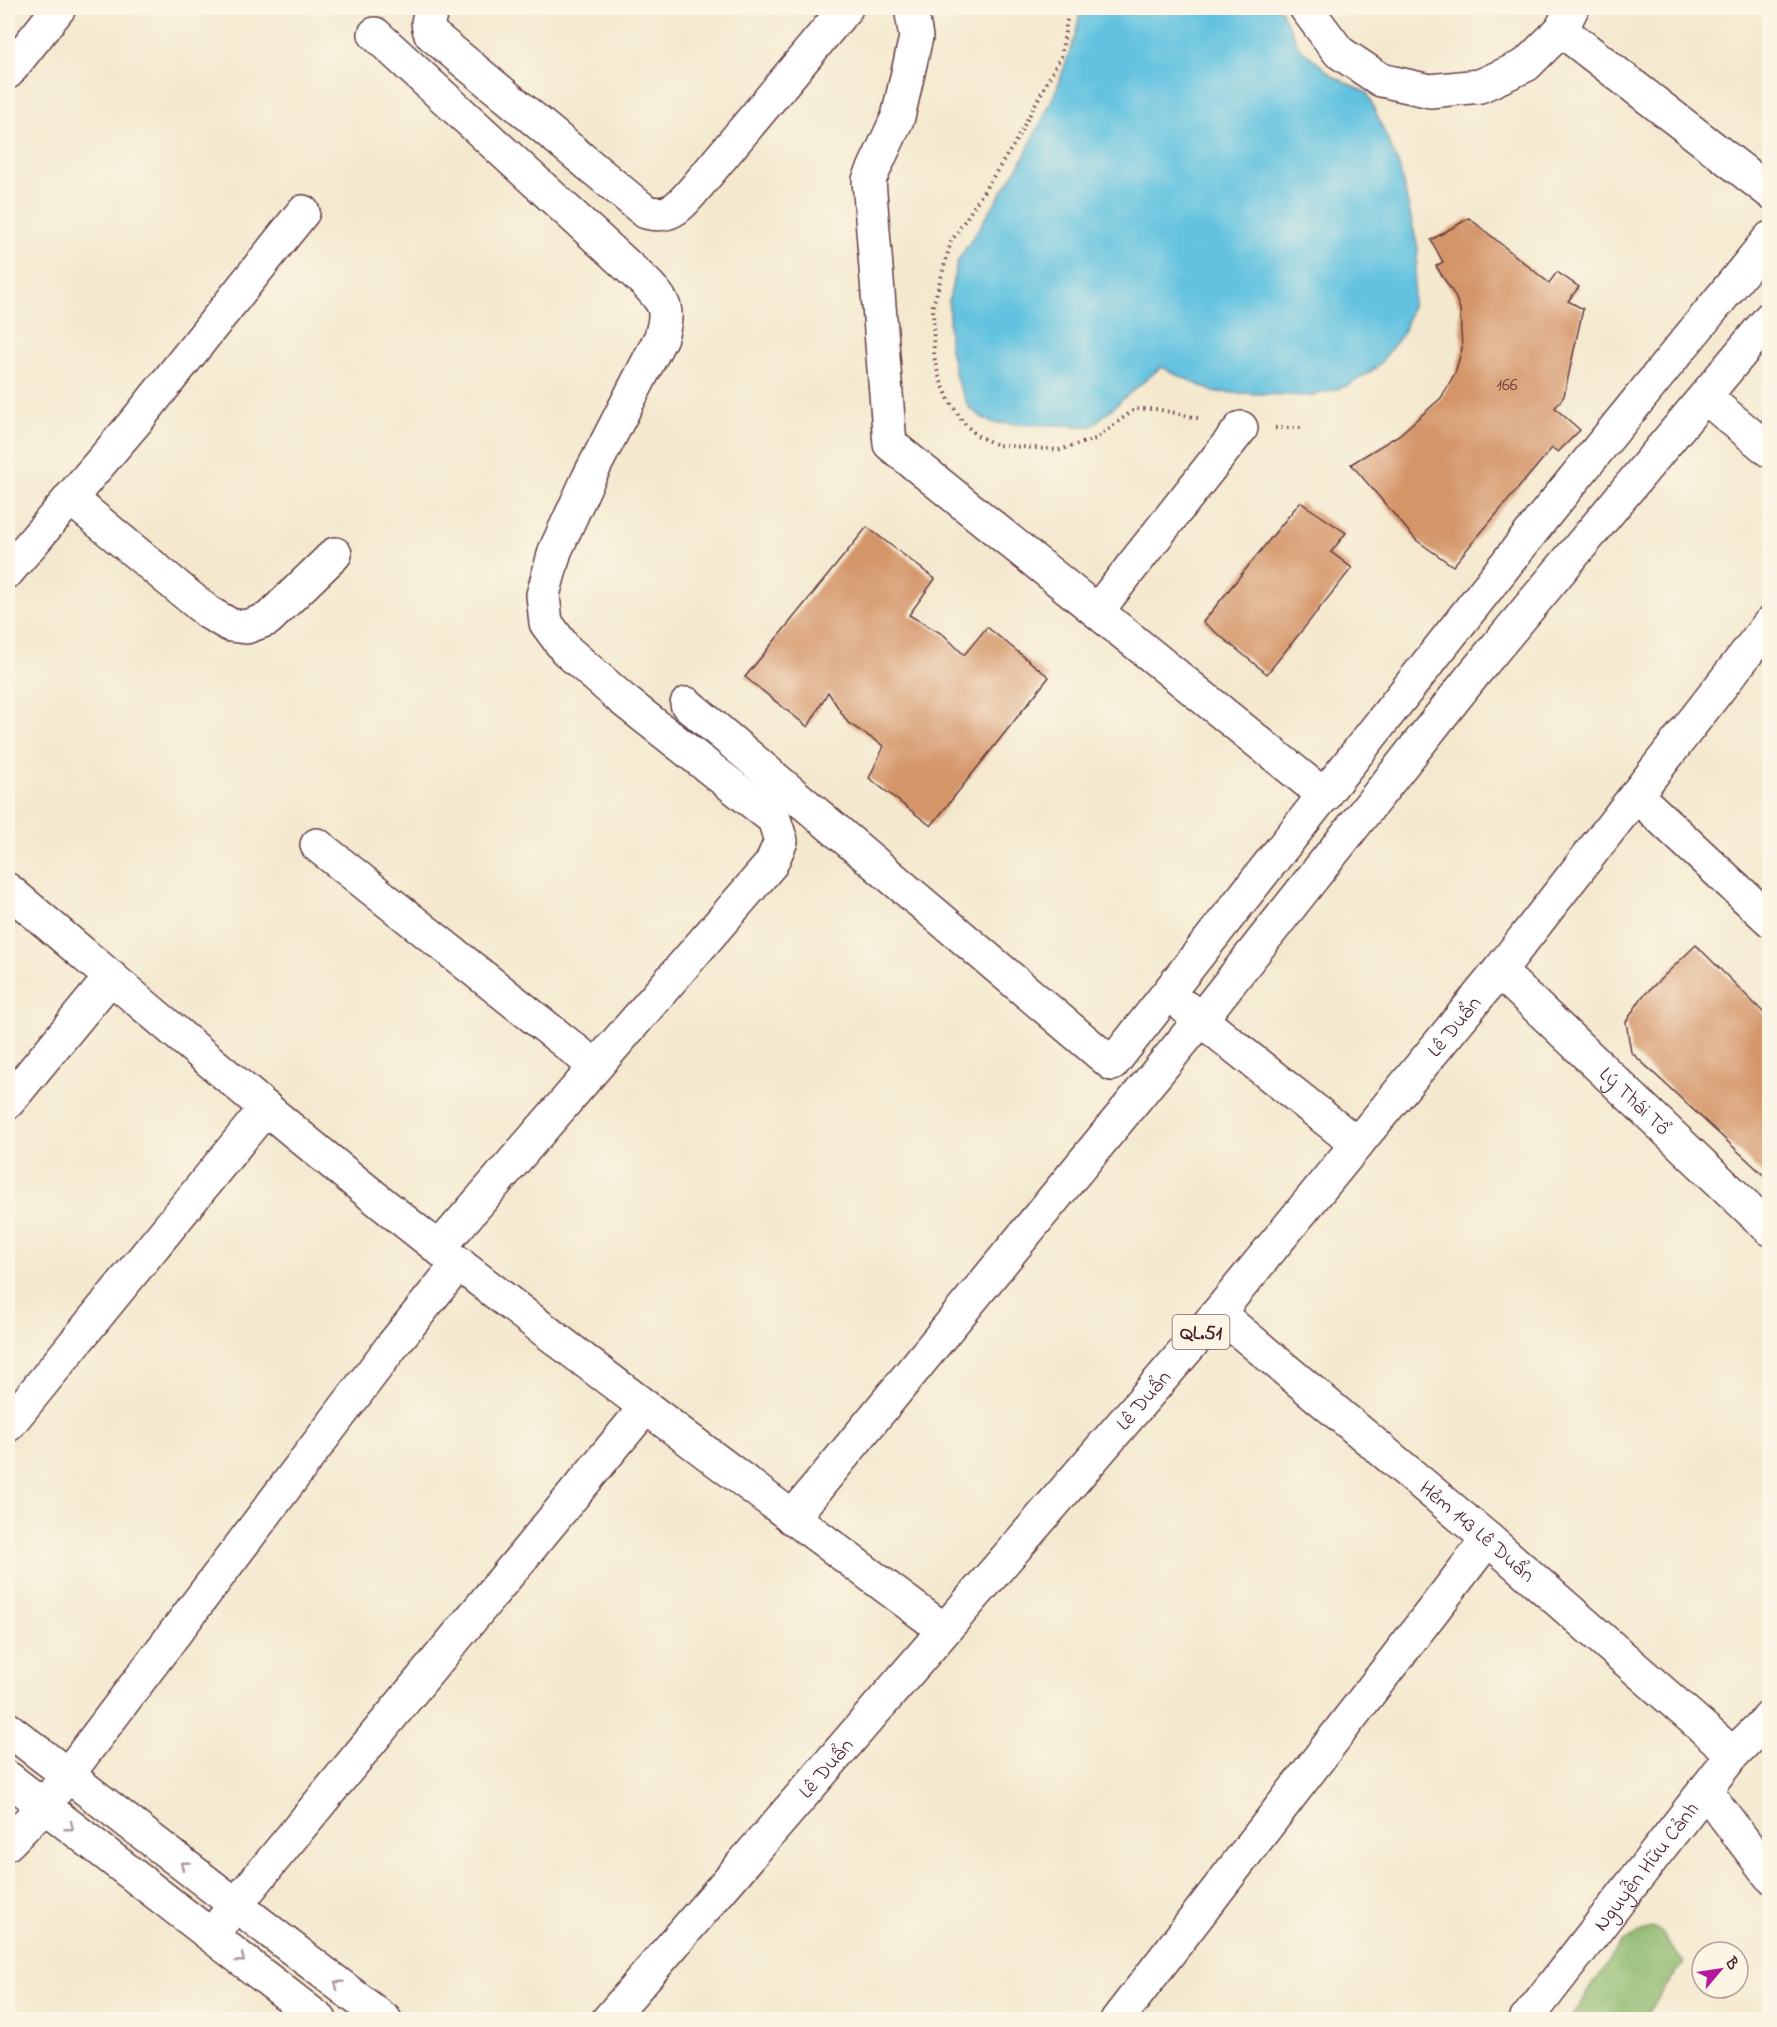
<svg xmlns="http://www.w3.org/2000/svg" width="1777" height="2027" viewBox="0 0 1777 2027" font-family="'Indie Flower',sans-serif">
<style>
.forest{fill:#8eb970;stroke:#6c6c4e;stroke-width:1.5}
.water{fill:#62c2e0;stroke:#567086;stroke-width:1.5}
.building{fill:#d49569}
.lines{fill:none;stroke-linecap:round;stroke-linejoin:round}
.minor-casing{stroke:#643d44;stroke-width:36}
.major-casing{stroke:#643d44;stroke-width:36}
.path{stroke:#643d44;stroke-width:4;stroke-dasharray:1.5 4.5;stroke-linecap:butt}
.minor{stroke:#fff;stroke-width:33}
.major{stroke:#fff;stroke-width:33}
.oneway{stroke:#ae9aa0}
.labels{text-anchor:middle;stroke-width:4.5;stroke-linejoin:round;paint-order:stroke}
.number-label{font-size:18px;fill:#6c3c3a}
.shield{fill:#fcf5e5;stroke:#7f5f63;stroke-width:1.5}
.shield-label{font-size:20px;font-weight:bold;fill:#4a1f2b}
.street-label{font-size:21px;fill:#4a1f2b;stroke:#fcf5e5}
</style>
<rect width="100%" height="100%" fill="#fcf5e5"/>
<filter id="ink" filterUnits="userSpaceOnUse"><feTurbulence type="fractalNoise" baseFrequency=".0167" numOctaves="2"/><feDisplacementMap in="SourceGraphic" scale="12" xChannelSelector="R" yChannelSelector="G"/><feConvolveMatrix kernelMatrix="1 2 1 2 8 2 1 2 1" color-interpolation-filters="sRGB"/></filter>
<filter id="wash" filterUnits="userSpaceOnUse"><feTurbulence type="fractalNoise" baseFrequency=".008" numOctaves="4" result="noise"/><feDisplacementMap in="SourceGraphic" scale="24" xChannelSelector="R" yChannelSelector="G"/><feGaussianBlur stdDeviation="1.35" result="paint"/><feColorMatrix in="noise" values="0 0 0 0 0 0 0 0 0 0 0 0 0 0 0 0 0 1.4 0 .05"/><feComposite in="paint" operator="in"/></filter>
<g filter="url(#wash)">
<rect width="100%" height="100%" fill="#f4e9cf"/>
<path class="forest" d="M1652,1927L1661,1933L1684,1962L1644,2019H1570L1622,1942Z"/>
<path class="water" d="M1081,8H1280L1299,47L1333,76L1367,93L1399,166L1418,249L1412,306L1402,335L1376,368L1347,386L1311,396L1214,392L1161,367L1091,426L994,423L986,420L969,408L957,381L949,344V300L957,262L1022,161L1056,91L1075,37Z"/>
<g id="blocks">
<g class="building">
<path d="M1469,218L1549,283L1557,272L1579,287L1568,301L1583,309L1564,396L1555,408L1580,430L1558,452L1552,448L1453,566L1416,540L1351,464L1399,435L1441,398L1455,373L1462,349L1460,309L1455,296L1436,266L1443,262L1431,240Z"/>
<path d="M1300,502L1346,533L1331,552L1352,568L1267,674L1203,622Z"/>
<path d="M867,527L935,579L909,615L944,635L964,655L987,627L1049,677L931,826L869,778L884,746L848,723L828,692L808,727L745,677Z"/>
<path d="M1696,945L1770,1019V1181L1631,1052L1626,1022L1642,997Z"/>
</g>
</g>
</g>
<g filter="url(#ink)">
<use href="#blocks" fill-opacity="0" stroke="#643d44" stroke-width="1.5"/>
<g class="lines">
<g class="minor-casing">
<g id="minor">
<path d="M434,8C428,18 426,23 431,34L646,212C670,218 678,208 693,191L846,8"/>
<path d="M911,8L916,37L898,117L869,180L890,444L1325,796"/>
<path d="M1306,8L1339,52L1381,80L1430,91L1480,86L1526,65L1561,30L1572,8"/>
<path d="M1561,30L1770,192"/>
<path d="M375,34L646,283C666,304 669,309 661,337L589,477L555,551L543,595L546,623L566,650L622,699L774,819L781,841L771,864L439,1248"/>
<path d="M8,72L59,8"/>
<path d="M1705,397L1770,451"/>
<path d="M70,498L209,613L230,625L246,627L268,619L335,554"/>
<path d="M8,571L137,420L303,212"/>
<path d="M1097,611L1241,428"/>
<path d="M687,704L1112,1064L1544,516L1770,238"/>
<path d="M1636,795L1770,920"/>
<path d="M317,845L595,1066"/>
<path d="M8,890C151,1011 293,1134 441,1250C606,1379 774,1504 943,1629"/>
<path id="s1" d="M1499,971L1770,1229"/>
<path d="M1185,1007L1357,1144"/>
<path d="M8,1102L111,977"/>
<path id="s2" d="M1218,1313L1488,1539L1733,1754"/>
<path d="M8,1425L266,1108"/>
<path d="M792,1518L1201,1019L1473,675L1770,318"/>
<path d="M8,1729L385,2020"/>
<path d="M8,1778L320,2020"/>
<path d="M1705,1790L1770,1876"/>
<path d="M8,1843L44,1806L392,1346L459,1263"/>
<path d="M211,1935L645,1408"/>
<path d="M1117,2020L1488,1539"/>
<path id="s3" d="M1526,2020L1733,1754L1770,1717"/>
</g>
</g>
<g class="major-casing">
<g id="major">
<path id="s4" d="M608,2020L1218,1313L1499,971L1770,623"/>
</g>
</g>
<g class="path">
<path d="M1069,8L1061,56L1013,146L951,242L933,306L934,356L938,374L949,400L963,422L976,435L997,445L1059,450L1095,439L1135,409H1157L1202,419"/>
<path d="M1275,428H1301"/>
</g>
<use href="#minor" class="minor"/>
<use href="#major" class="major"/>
</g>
<defs><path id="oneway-chevron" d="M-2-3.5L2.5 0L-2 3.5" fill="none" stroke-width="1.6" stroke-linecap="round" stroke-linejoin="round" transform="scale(1.5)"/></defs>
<g class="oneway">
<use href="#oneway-chevron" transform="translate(70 1827) rotate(38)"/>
<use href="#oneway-chevron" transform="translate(184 1865) rotate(-142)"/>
<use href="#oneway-chevron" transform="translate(241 1959) rotate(38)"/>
<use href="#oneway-chevron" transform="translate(338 1984) rotate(-142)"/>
</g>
</g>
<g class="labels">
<g class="number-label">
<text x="1507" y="390">166</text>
</g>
<rect class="shield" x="1172.5" y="1315" width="57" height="34" rx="4.5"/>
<g class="shield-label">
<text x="1201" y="1339">QL.51</text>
</g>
<g class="street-label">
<text dy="7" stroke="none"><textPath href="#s4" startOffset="1305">Lê Duẩn</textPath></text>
<text dy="7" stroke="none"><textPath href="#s1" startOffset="188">Lý Thái Tổ</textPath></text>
<text dy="7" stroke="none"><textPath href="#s4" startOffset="819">Lê Duẩn</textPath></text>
<text dy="7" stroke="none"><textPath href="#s2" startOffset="339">Hẻm 143 Lê Duẩn</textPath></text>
<text dy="7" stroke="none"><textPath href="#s4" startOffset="333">Lê Duẩn</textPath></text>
<text dy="7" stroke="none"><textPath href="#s3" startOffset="195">Nguyễn Hữu Cảnh</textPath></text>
</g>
</g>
<rect width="1777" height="2027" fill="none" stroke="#fcf5e5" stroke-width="30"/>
<g transform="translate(1720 1970) rotate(61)"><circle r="28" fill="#fcf5e5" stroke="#b59f9b" stroke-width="1.5"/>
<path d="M0-4.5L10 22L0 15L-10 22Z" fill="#b5179e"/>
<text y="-9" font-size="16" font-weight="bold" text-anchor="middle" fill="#4a1f2b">B</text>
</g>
</svg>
